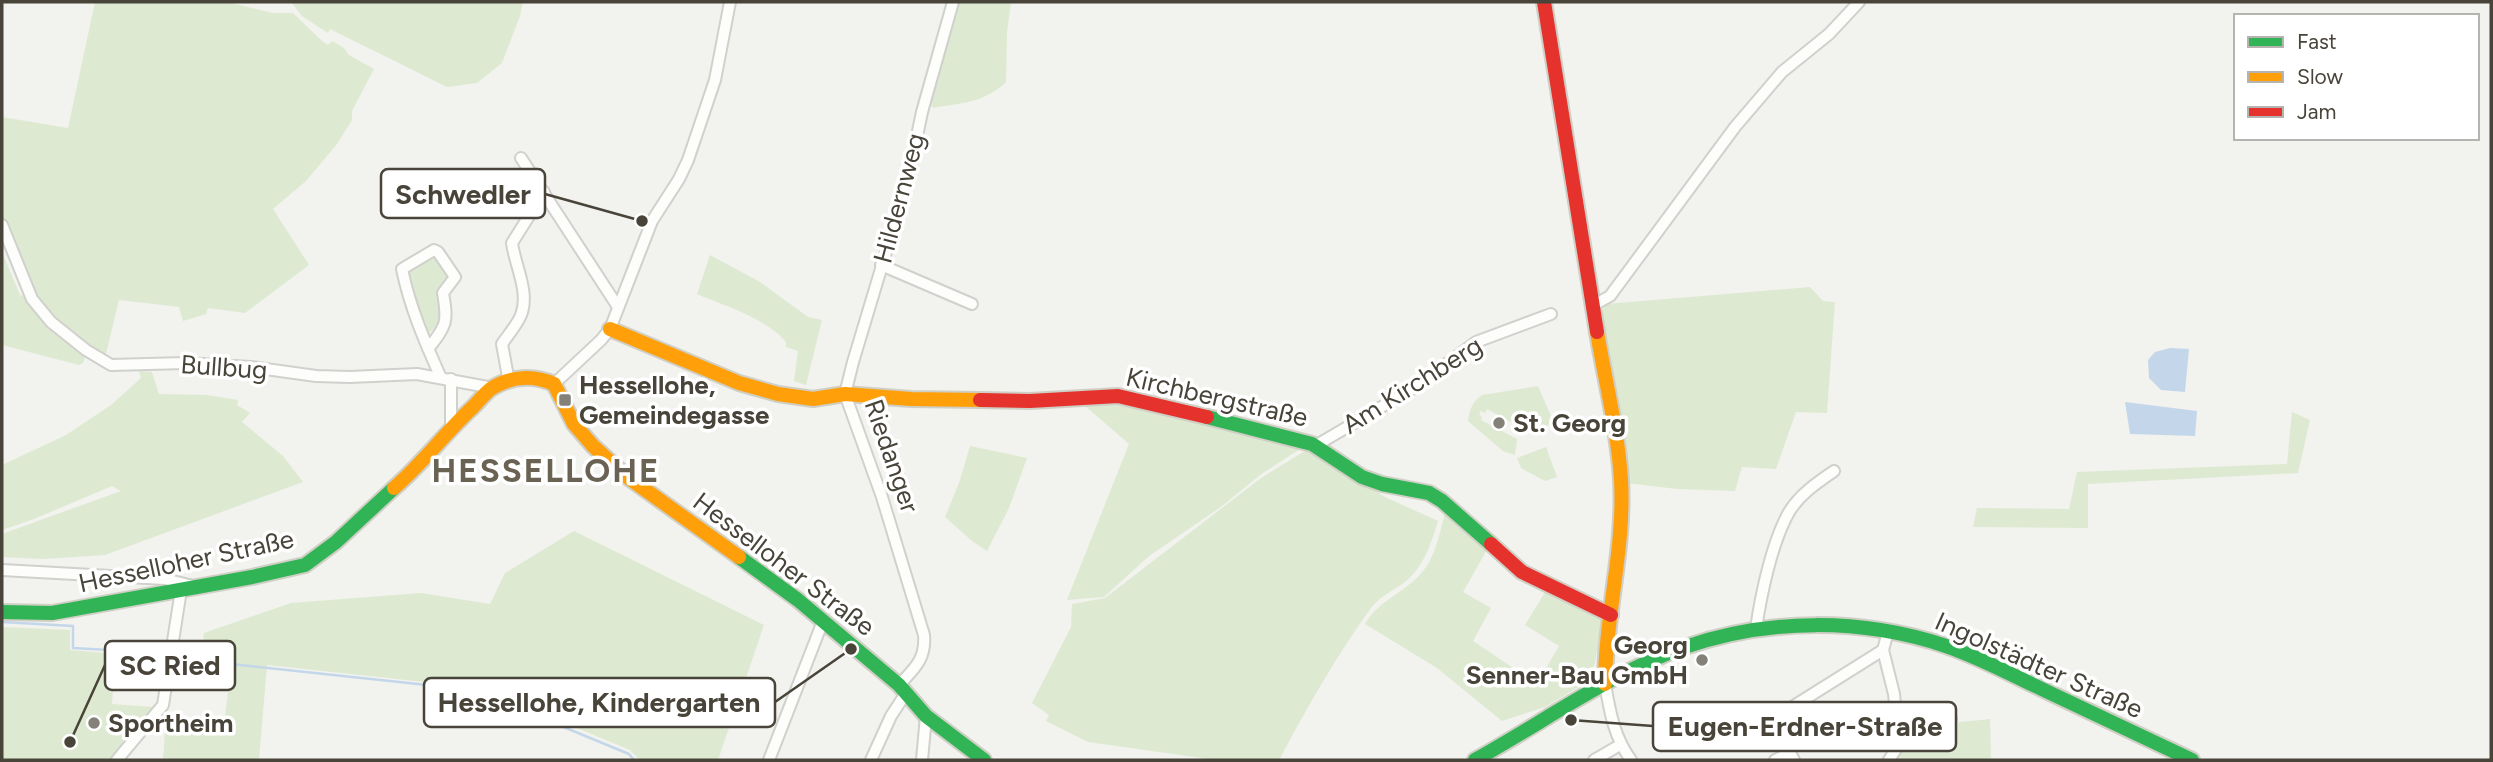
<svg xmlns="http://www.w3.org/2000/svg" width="2493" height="762" viewBox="0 0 2493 762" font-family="Figtree,sans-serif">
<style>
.green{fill:#ddead1}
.water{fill:#c4d7ea}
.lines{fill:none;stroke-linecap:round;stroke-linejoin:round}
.stream{stroke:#c4d7ea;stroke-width:2.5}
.street-casing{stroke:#d0d0cc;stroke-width:14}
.fast-casing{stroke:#d0cfc6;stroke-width:18}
.slow-casing{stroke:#d0cfc6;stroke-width:18}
.jam-casing{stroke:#d0cfc6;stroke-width:18}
.street{stroke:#fdfdfc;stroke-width:10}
.fast{stroke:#30b455;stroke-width:14}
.slow{stroke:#ff9f0a;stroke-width:14}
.jam{stroke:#e5322d;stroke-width:14}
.poi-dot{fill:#848179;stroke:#fff;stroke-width:2.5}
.labels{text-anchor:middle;stroke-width:7;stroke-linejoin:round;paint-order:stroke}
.street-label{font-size:26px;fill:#48443a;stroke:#fff}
.poi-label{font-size:26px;font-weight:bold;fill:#48443a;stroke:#fff;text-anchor:start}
.district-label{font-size:33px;font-weight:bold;letter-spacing:2px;fill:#6a6353;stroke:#fff}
.leader{fill:none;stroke:#48443a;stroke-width:2.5}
.callout-dot{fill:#48443a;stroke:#fff;stroke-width:2.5}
.callout{fill:#fff;stroke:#48443a;stroke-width:2.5}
.callout-label{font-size:28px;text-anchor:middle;font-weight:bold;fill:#48443a}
</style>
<rect width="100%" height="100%" fill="#f2f2ee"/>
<g class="green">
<path d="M95,2H227L273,13H293L323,42L328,45L332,41L344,48L349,55L374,69L352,111V120L337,144L306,181L273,209L309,265L245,313L208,308L206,314L183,321L179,307L119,300L105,358L64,329L31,289L2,216V117L68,128Z"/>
<path d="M291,2H523L520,16L502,63L477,83L447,87L330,29L328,33L303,17Z"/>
<path d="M957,2H1011L1007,32L1006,82C984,103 961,103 933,108L928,100Z"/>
<path d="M2,252L20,295L26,296L86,355L83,363L79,365L2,345Z"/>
<path d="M438,255L451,277L444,316L427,336L405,272L410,264Z"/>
<path d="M710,255L760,282L808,317L822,320L806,385L794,381L798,351L786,347V342C764,317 727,307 697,294Z"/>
<path d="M1810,287L1823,301L1835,302L1827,413L1796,412L1776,469L1742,467L1735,491L1677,489L1626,483L1624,444L1602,328L1601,314L1606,304Z"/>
<path d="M139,371L152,372L159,394L207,395L238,400L237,405L250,413L242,422L283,456L303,482L105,555L43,559L2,557V534L121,491L112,486L34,519L2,530V465L66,435L111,405L141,378Z"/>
<path d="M1538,386L1554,423L1529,432L1487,409L1485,413L1481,411L1479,414L1482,417L1481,420L1517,439L1515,455L1503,451L1468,421C1469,410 1473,401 1482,395Z"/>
<path d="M1086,400L1108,401L1306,445L1260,475L1221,507L1149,556L1104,597L1067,600L1129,444L1084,405Z"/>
<path d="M2292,412L2310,420L2298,473L2088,484V528L1973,527L1977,508L2069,509L2077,472L2287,464Z"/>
<path d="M970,446L1027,458L1009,508L987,551L972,541L945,517L959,483Z"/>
<path d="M1546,447L1557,477L1545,481L1521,468L1517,458Z"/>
<path d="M1308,449L1385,497L1438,521C1431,544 1424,566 1405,582C1394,590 1379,597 1371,608C1336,656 1307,708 1279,760H1216L1088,742L1046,721L1049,715L1032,703L1071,627L1072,604L1105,598L1261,478Z"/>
<path d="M1446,509L1488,548L1463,592L1491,608L1473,641L1537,684L1559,646L1525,625L1547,589L1604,617L1594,667L1587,682L1545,707L1502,721L1437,668L1365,624C1379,599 1410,591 1426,567C1437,551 1441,527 1446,509Z"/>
<path d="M574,531L764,625L718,760H640L630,750L480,688L267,665L259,760H163L165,730L223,733L232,660L201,656L204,633L291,603L421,593L490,604L505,573Z"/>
<path d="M2,627L70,630V650L130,655L129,676H114L112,704L154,707L157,719L122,760H2Z"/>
<path d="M1990,719L1991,760H1893L1902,728Z"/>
</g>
<g class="water">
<path d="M2170,348L2189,349L2185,392L2161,390L2149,378L2148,360L2155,352Z"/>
<path d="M2125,402L2197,411L2195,436L2130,434Z"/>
</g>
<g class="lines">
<g class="stream">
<path d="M2,622L73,626V648L126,651"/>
<path d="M231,664L474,690L629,754L634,760"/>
</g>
<g class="street-casing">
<g id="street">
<path d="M521,158L618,307"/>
<path d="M2,225L32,299L51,322L86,350L111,365L185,363L251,367L316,376L350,377L417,374L493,388"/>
<path d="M881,265L972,304"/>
<path d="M1592,306L1610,296L1735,127L1782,72L1829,34L1859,2"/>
<path d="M428,349C447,325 448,322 443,293L455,277L438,252L434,250L402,269C410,308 425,342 441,378"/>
<path d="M509,382L502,344C508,335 517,325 521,315C530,292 515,266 512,243L544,192"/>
<path d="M554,384L601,340L610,329L652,221L679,179L688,160L715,80L730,2"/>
<path d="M451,427V379"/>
<path d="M1315,446L1417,386L1476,342L1551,314"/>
<path d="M2,570L165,579L193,586"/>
<path d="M1756,629C1761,594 1772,542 1789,512C1800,494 1818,482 1834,471"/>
<path d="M1888,632L1883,650L1894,694L1898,734L1896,749L1889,760"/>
<path d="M1605,684C1610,712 1614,737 1631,760"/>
<path d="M899,685C915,668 926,659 924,635L882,497L845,394L853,362L908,179L922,112L953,2"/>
<path d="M1898,725L1951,719"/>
<path d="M117,760L163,705L181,590"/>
<path d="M769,760L823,621"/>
<path d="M871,760L891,716L906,693"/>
<path d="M922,760L926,716"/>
<path d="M1594,760L1620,745"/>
<path d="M1775,760L1790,753"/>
<path d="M1794,760C1787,747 1773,729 1781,714L1883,650"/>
</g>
</g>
<g class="fast-casing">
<g id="fast">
<path d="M1207,417L1312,444L1362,477L1382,484L1429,493L1442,501L1491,544"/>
<path d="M739,557L798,600L899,685L926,716L984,760"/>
<path d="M2,612L52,613L252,577L305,565L336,542L394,488"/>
<path d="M1475,760C1544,722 1610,673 1685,647C1769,618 1862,618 1946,646C1981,658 2014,676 2048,692C2096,715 2144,737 2192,760"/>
</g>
</g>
<g class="slow-casing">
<g id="slow">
<path d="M610,329L739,383L778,394L813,399L845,394L911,399L980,400"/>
<path d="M1597,332C1605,380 1618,431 1621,480C1625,549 1605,616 1605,684"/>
<path d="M394,488C423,463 445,433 473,407C479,401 485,393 492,388C512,376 534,375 554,384L574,424L593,446L626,476L739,557"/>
</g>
</g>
<g class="jam-casing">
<g id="jam">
<path d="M1544,2L1597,332"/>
<path d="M980,400L1030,401L1118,396L1207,417"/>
<path d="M1491,544L1522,572L1611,615"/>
</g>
</g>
<use href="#street" class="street"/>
<use href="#fast" class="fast"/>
<use href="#slow" class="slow"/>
<use href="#jam" class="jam"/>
</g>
<g class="poi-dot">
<rect x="558" y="393" width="14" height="14" rx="3.5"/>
<circle cx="1499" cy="423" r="7"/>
<circle cx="1702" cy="660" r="7"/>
<circle cx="94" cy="723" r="7"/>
</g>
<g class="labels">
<g class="street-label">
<text transform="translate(899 198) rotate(-75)" y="9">Hildernweg</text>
<text transform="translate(224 367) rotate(4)" y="9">Bullbug</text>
<text transform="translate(1412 385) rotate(-32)" y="9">Am Kirchberg</text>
<text transform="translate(1217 397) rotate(13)" y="9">Kirchbergstraße</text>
<text transform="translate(892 456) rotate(71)" y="9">Riedanger</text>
<text transform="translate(186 561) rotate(-12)" y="9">Hesselloher Straße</text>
<text transform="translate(784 564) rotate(37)" y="9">Hesselloher Straße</text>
<text transform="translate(2039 665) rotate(24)" y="9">Ingolstädter Straße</text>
</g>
<g class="poi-label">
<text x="579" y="394">Hessellohe,<tspan x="579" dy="30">Gemeindegasse</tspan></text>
<text x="1513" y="432">St. Georg</text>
<text x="1688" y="654" text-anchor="end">Georg<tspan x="1688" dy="30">Senner-Bau GmbH</tspan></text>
<text x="108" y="732">Sportheim</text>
</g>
<g class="district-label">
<text x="546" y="482">HESSELLOHE</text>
</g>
</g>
<path class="leader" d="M642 221L545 194M70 742L105 665M851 649L775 702M1571 720L1653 726"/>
<g class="callout-dot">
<circle cx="642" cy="221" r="7"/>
<circle cx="70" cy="742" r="7"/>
<circle cx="851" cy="649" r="7"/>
<circle cx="1571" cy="720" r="7"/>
</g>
<g class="callout">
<rect x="381" y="169" width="164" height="49" rx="7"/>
<rect x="105" y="641" width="130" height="49" rx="7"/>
<rect x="424" y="678" width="351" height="49" rx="7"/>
<rect x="1653" y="702" width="303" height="49" rx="7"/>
</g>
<g class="callout-label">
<text x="463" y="204">Schwedler</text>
<text x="170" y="675">SC Ried</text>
<text x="599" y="712">Hessellohe, Kindergarten</text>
<text x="1805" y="736">Eugen-Erdner-Straße</text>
</g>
<rect width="2493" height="762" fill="none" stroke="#48443a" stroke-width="7"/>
<rect x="2234" y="14" width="245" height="126" fill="#ffffff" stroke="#b6b4b0" stroke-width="2"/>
<rect x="2248" y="37" width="35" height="10" fill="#30b455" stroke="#b6b4b0" stroke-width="2"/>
<text x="2297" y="49" font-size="21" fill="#48443a">Fast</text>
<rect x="2248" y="72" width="35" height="10" fill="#ff9f0a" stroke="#b6b4b0" stroke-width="2"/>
<text x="2297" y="84" font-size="21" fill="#48443a">Slow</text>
<rect x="2248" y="107" width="35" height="10" fill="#e5322d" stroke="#b6b4b0" stroke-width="2"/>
<text x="2297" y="119" font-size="21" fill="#48443a">Jam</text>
</svg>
